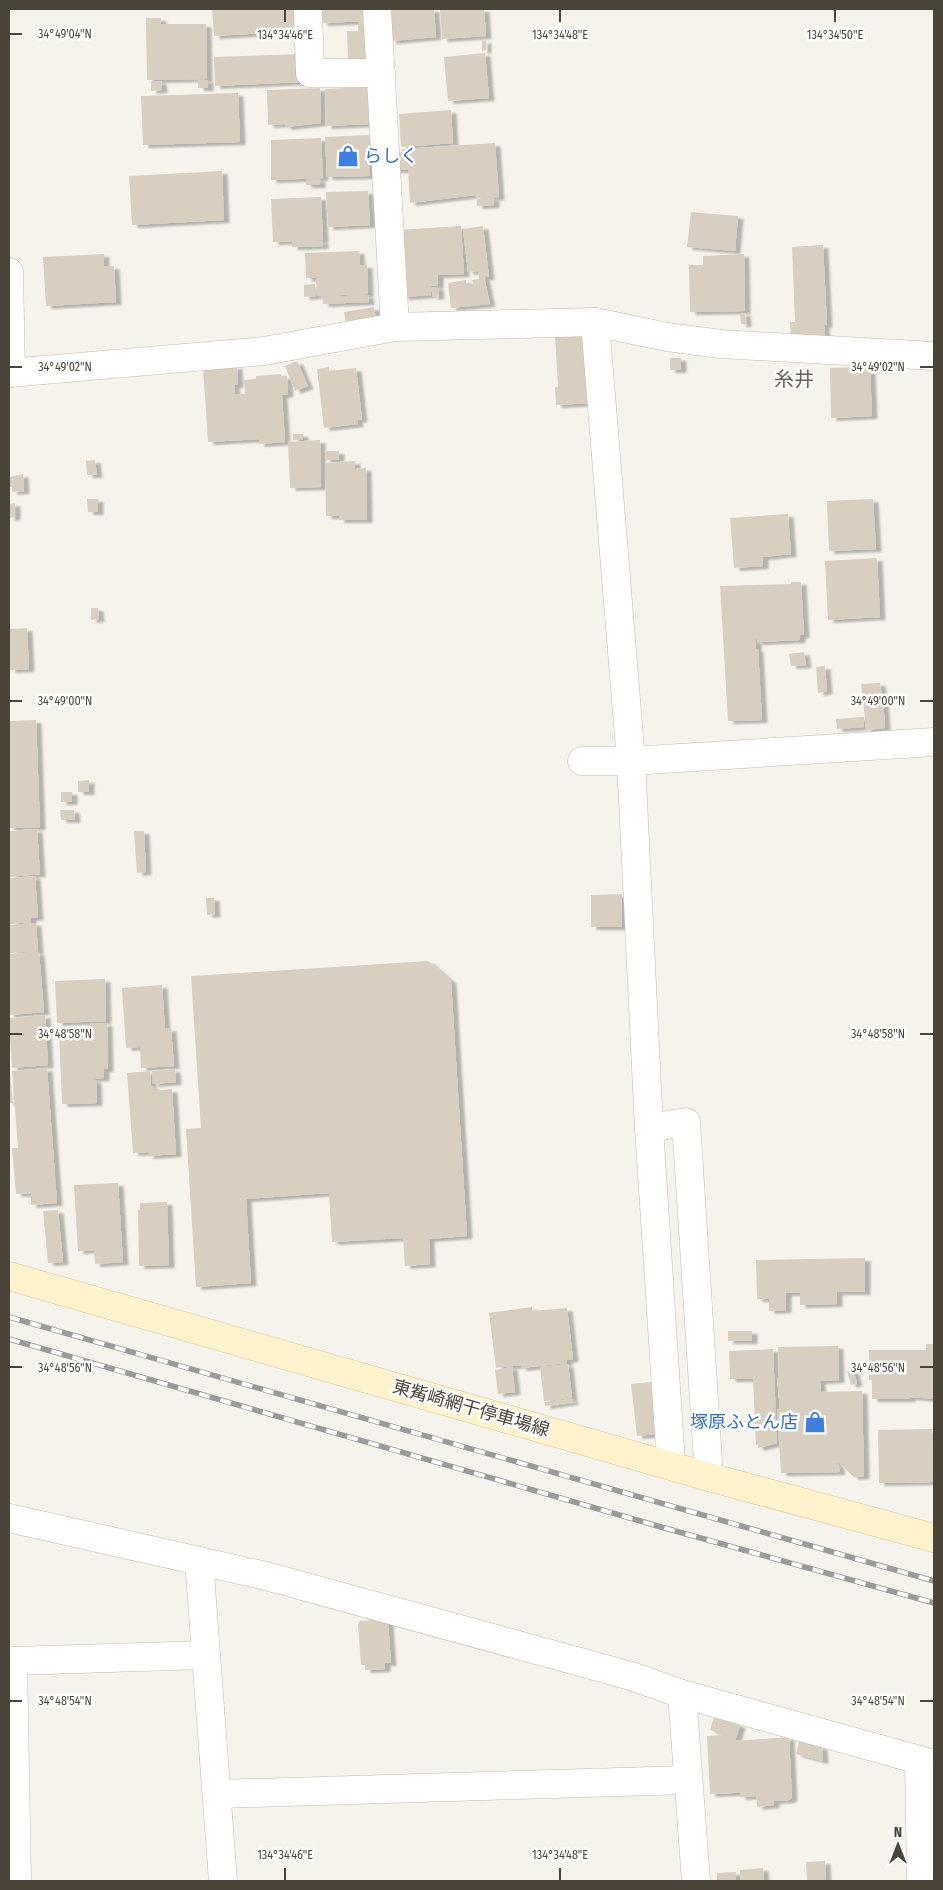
<svg xmlns="http://www.w3.org/2000/svg" width="943" height="1890" viewBox="0 0 943 1890" font-family="'Fira Sans Condensed','Noto Sans JP',sans-serif">
<style>
.building{fill:#d8cfc1;filter:url(#shadow)}
.lines{fill:none;stroke-linecap:round;stroke-linejoin:round}
.minor-casing{stroke:#c2bbae;stroke-width:29}
.secondary-casing{stroke:#d6c79b;stroke-width:29}
.minor{stroke:#fff;stroke-width:28}
.secondary{stroke:#fff3cd;stroke-width:28}
.rail-casing{stroke:#9a9a9a;stroke-width:5.5}
.rail{stroke:#fff;stroke-width:4;stroke-dasharray:11;stroke-linecap:butt}
.ticks{fill:none;stroke:#4b4439;stroke-width:2}
.labels{text-anchor:middle;stroke-width:5;stroke-linejoin:round;paint-order:stroke}
.shop-label{font-size:18px;fill:#366cbe;stroke:#fff;text-anchor:start}
.street-label{font-size:18px;fill:#4b4439;stroke:#fff}
.quarter-label{font-size:20px;fill:#6e6250;stroke:#fff}
.ticks-label{font-size:12px;text-anchor:middle;fill:#4b4439;stroke:#fff;stroke-width:5;stroke-linejoin:round;paint-order:stroke}
</style>
<defs>
<filter id="shadow"><feDropShadow dx="5.5" dy="3" stdDeviation="1" flood-color="#0004"/></filter>
</defs>
<rect width="100%" height="100%" fill="#f6f3ec"/>
<g class="building">
<path d="M212,9H299L300,31L214,36Z"/>
<path d="M321,9H368V21L322,23Z"/>
<path d="M388,9H434L436,37L391,41Z"/>
<path d="M440,9H484L486,36L442,39Z"/>
<path d="M146,18H161V24H206L207,79L147,80Z"/>
<path d="M358,22H368L369,61L348,62L347,31H358Z"/>
<path d="M486,40V50L482,51V41Z"/>
<path d="M485,53L489,98L448,101L444,57Z"/>
<path d="M299,54L300,82L215,86L214,57Z"/>
<rect x="198" y="80" width="10" height="8"/>
<path d="M151,81H161L162,90L151,91Z"/>
<path d="M368,87L369,124L326,126L325,89Z"/>
<path d="M320,88L321,123L286,127L285,124L268,125L267,90Z"/>
<path d="M238,93L240,142L143,145L141,96Z"/>
<path d="M451,110L453,143L401,147L399,114Z"/>
<path d="M369,135L370,176L327,177L325,137Z"/>
<path d="M321,138L323,178L271,180V140Z"/>
<path d="M495,143L499,197L475,198V195L410,203L408,170H394L393,153L402,152V149Z"/>
<path d="M222,171L224,220L132,225L129,176Z"/>
<path d="M320,179V185H306V180Z"/>
<path d="M368,191L370,225L328,227L326,192Z"/>
<path d="M321,197L323,240L273,242L271,199Z"/>
<path d="M494,198V205L477,206V199Z"/>
<path d="M691,212L738,216L735,251L687,247Z"/>
<path d="M461,226L464,274L438,275V286H430L431,295L403,297L398,230Z"/>
<path d="M483,226L489,277H484L490,304L451,308L448,283L466,280V284H473L472,280L479,279L478,271L468,272L463,229Z"/>
<path d="M323,241V246L292,247V242Z"/>
<path d="M823,245L827,325H824L825,339L791,341L790,322H795L792,247Z"/>
<path d="M359,251L360,265H367L368,294L317,296L316,278H306L305,253Z"/>
<path d="M104,254V266H114L116,302L46,306L43,257Z"/>
<path d="M744,254L745,311L690,312L689,265H703V256Z"/>
<path d="M315,284L316,296L304,297V285Z"/>
<path d="M431,287H438L439,296L433,297Z"/>
<path d="M368,295L369,302L323,304V297Z"/>
<path d="M374,307L376,319L346,323L344,312Z"/>
<path d="M740,313H745L746,324H741Z"/>
<path d="M587,334L590,384L565,386L590,385L592,403L556,405L555,387H558L555,335Z"/>
<rect x="670" y="358" width="11" height="12"/>
<path d="M297,361L308,386L295,391L285,366Z"/>
<path d="M237,366L238,385H234L235,394H245L244,380L256,379V376L281,374L283,388L282,376H287L288,394L282,395L285,442L259,444V439L208,442L203,368Z"/>
<path d="M329,367V371L356,368L362,419L357,420L358,424L324,428L317,369Z"/>
<path d="M870,367L872,416L831,418L830,368Z"/>
<rect x="293" y="434" width="10" height="6"/>
<path d="M320,440L321,487L290,488L288,442Z"/>
<rect x="325" y="451" width="14" height="9"/>
<path d="M95,460L97,475H87L86,461Z"/>
<path d="M355,461V469L366,468L367,520H339V516H326L325,463Z"/>
<path d="M23,474L24,491L12,492V487H9V477Z"/>
<path d="M87,499H98V512H88Z"/>
<path d="M873,499L876,549L829,551L827,501Z"/>
<path d="M15,503V517L9,518V504Z"/>
<path d="M788,514L791,554L763,557V566L734,568L730,518Z"/>
<path d="M877,558L880,617L828,620L825,561Z"/>
<path d="M791,582H801L804,635H800V640L757,642V639L727,641L756,640V649H758L762,720L728,721L720,586L791,584Z"/>
<path d="M91,608H98L99,619L91,620Z"/>
<path d="M27,628L29,669L10,670L9,629Z"/>
<path d="M804,652L806,665L791,666L789,654Z"/>
<path d="M825,666L827,691L818,693L816,667Z"/>
<path d="M880,683L882,697L863,699L861,684Z"/>
<path d="M883,698L885,728L866,730L863,700Z"/>
<path d="M864,717V727L837,729L836,719Z"/>
<path d="M36,720L40,827L9,828V721Z"/>
<path d="M89,780V792H78V781Z"/>
<rect x="61" y="792" width="11" height="10"/>
<path d="M60,810H74L75,820H61Z"/>
<path d="M37,829L40,874L9,877V831Z"/>
<path d="M134,831H144L146,872L137,873Z"/>
<path d="M35,876L38,917L31,918V922L9,924V878Z"/>
<path d="M622,894V927H591V895Z"/>
<path d="M206,898H214L215,914L207,915Z"/>
<path d="M36,923L38,951L9,953V925Z"/>
<path d="M39,952L44,1012L9,1015V954Z"/>
<path d="M428,961L451,981L467,1236L429,1239L430,1264L405,1266L403,1238L332,1242L329,1193L246,1199L251,1283L196,1287L186,1129L201,1128L191,976Z"/>
<path d="M105,979L106,1021L57,1023L55,981Z"/>
<path d="M162,985L165,1029L171,1028L174,1066L141,1068L140,1047L126,1048L122,988Z"/>
<path d="M45,1015L48,1065L12,1068L9,1018Z"/>
<path d="M107,1023L108,1069H104V1078L85,1079L96,1080L97,1103L62,1104L59,1033L89,1032V1024Z"/>
<path d="M9,1063L13,1103H9Z"/>
<path d="M47,1068L57,1203L31,1205V1193L16,1194L12,1148H18L12,1071Z"/>
<path d="M175,1069L176,1082L153,1084L152,1071Z"/>
<path d="M150,1071L151,1085L139,1087L153,1086L154,1091L172,1089L176,1154L148,1156V1152L133,1153L127,1073Z"/>
<path d="M118,1183L123,1262L95,1264L94,1250L78,1251L74,1185Z"/>
<path d="M167,1202L169,1265L139,1266L138,1210H140V1203Z"/>
<path d="M58,1210L63,1262L48,1263L43,1211Z"/>
<path d="M865,1258V1292H837V1304L800,1305V1293H786V1310L769,1311V1299H757L756,1260Z"/>
<path d="M532,1307V1311L567,1308L573,1359L567,1360V1363L521,1368V1365L496,1368L489,1313Z"/>
<rect x="728" y="1331" width="24" height="10"/>
<path d="M926,1344H934V1399L910,1397V1399H872V1380H869V1350H926Z"/>
<path d="M838,1346L839,1380L820,1381L821,1392L862,1391L864,1476L854,1477L839,1463L788,1466L838,1464L840,1472L781,1473L777,1409H780L777,1378H779L778,1347Z"/>
<path d="M773,1349L777,1443L758,1448V1445H756L753,1379H730L729,1351Z"/>
<path d="M568,1364L572,1398L544,1401L540,1367Z"/>
<path d="M512,1367L515,1392L498,1394L495,1370Z"/>
<path d="M853,1369L857,1383L851,1385L847,1371Z"/>
<path d="M651,1382L656,1434L637,1436L631,1384Z"/>
<path d="M573,1399V1402L545,1406V1402Z"/>
<path d="M932,1429L933,1482L879,1483L878,1430Z"/>
<path d="M383,1619L388,1622L391,1663H385V1669L365,1670V1665H361L358,1624L360,1621Z"/>
<path d="M714,1717L740,1725L735,1741L789,1737L792,1798L789,1800L774,1801V1805L757,1807L756,1792V1796L740,1797V1793L753,1792L710,1794L707,1736L723,1735L710,1730Z"/>
<path d="M799,1741L822,1747L823,1761L796,1754Z"/>
<path d="M825,1861L826,1881H807L806,1862Z"/>
<path d="M763,1868L764,1881H740V1870Z"/>
<path d="M736,1872V1881H717V1873Z"/>
</g>
<g class="lines">
<g class="minor-casing">
<g id="minor">
<path d="M308,9L310,73H381"/>
<path d="M377,9L395,327"/>
<path d="M9,272L11,373"/>
<path d="M595,322L631,761L649,1128L671,1464"/>
<path d="M9,373L264,351L395,327L595,322L667,337L721,344L934,356"/>
<path d="M582,761H631L934,742"/>
<path d="M649,1128L686,1122L709,1477"/>
<path d="M9,1518L266,1576L631,1676L682,1694L934,1764"/>
<path d="M199,1561L223,1881"/>
<path d="M682,1694L696,1881"/>
<path d="M919,1760L921,1881"/>
<path d="M217,1794L688,1780"/>
<path d="M17,1881L13,1661L206,1655"/>
</g>
</g>
<g class="secondary-casing">
<path id="secondary" d="M9,1276L709,1477L934,1538"/>
</g>
<use href="#minor" class="minor"/>
<use href="#secondary" class="secondary"/>
<g class="rail-casing">
<g id="rail">
<path d="M9,1317L934,1581"/>
<path d="M9,1339L661,1527L934,1603"/>
</g>
</g>
<use href="#rail" class="rail"/>
</g>
<path class="ticks" d="M285,10V22M560,10V22M835,10V22M10,34H22M10,367H22M920,367H933M10,701H22M920,701H933M10,1034H22M920,1034H933M10,1367H22M920,1367H933M10,1701H22M920,1701H933M285,1868V1880M560,1868V1880"/>
<defs>
<g id="shop-bare" transform="scale(1.725)"><path d="M-5-2.5h2.3a2.7 3.5 0 0 1 5.4 0H5L5.5 6h-11ZM-1.5-2.5h3a1.5 2.3 0 0 0-3 0Z" fill="#3f7fe0" stroke="#fff" stroke-width="2.5" paint-order="stroke"/></g>
</defs>
<g fill-rule="evenodd">
<use href="#shop-bare" x="348" y="156"/>
<use href="#shop-bare" x="815" y="1422"/>
</g>
<g class="labels">
<g class="shop-label">
<text x="364" y="162">らしく</text>
<text x="798" y="1428" text-anchor="end">塚原ふとん店</text>
</g>
<g class="street-label">
<text transform="translate(471 1408) rotate(16)" y="6">東觜崎網干停車場線</text>
</g>
<g class="quarter-label">
<text x="794" y="386">糸井</text>
</g>
</g>
<g class="ticks-label">
<text x="65" y="38">34°49'04"N</text>
<text x="285" y="39">134°34'46"E</text>
<text x="560" y="39">134°34'48"E</text>
<text x="835" y="39">134°34'50"E</text>
<text x="65" y="371">34°49'02"N</text>
<text x="878" y="371">34°49'02"N</text>
<text x="65" y="705">34°49'00"N</text>
<text x="878" y="705">34°49'00"N</text>
<text x="65" y="1038">34°48'58"N</text>
<text x="878" y="1038">34°48'58"N</text>
<text x="65" y="1372">34°48'56"N</text>
<text x="878" y="1372">34°48'56"N</text>
<text x="65" y="1705">34°48'54"N</text>
<text x="878" y="1705">34°48'54"N</text>
<text x="285" y="1859">134°34'46"E</text>
<text x="560" y="1859">134°34'48"E</text>
</g>
<rect width="943" height="1890" fill="none" stroke="#4b4439" stroke-width="20"/>
<g transform="translate(898 1845)" stroke="#ffffff" stroke-width="4" paint-order="stroke">
<path d="M0-4L9 19L0 12L-9 19Z" fill="#4b4439"/>
<text y="-8" font-size="14" font-weight="bold" text-anchor="middle" fill="#4b4439">N</text>
</g>
</svg>
